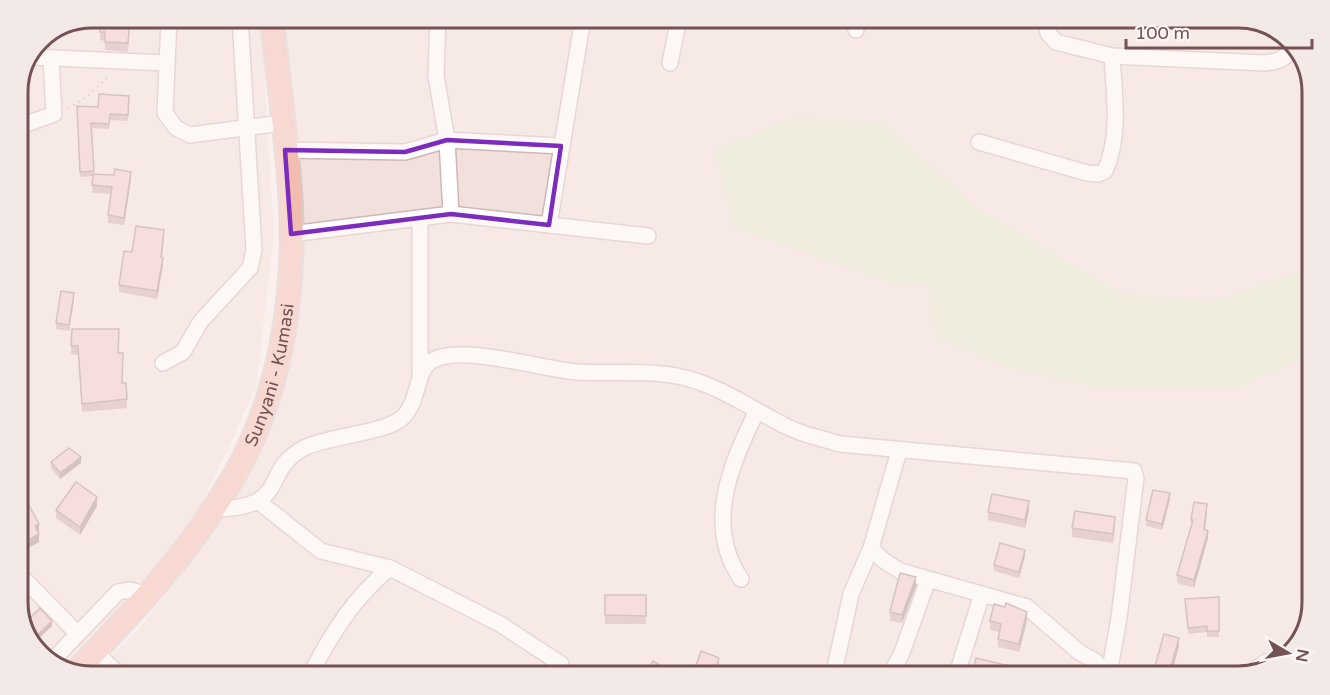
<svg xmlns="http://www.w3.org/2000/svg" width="1330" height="695" viewBox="0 0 1330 695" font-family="'Varela Round',sans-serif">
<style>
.residential{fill:#f2e0dc}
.green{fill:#e3e8cc}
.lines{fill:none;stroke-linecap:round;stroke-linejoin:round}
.street-casing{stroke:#cfb7b7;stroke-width:18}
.primary-casing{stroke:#d6cbcb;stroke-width:26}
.path{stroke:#d4aaab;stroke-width:2;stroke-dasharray:1.5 4.5;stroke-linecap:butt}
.street{stroke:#fff;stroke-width:15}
.primary{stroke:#f2bdae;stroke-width:22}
.wall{fill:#cdacac}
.shaded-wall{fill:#a78c8c}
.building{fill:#eec8c8;stroke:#a78c8c;stroke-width:1.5}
.marked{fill:none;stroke:#7b2cbf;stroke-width:4.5;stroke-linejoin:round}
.labels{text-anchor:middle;stroke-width:5;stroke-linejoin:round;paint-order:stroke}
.street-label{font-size:18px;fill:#755253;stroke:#fef6f4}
.rim{fill:none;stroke:#755253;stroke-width:3}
</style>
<rect width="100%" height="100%" fill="#fbf0ee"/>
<g class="residential">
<path d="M92,18H261L274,234L256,388L195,518L90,643L63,670L30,644L18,608V88L40,40Z"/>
<path d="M282,18H1238L1271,26L1300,51L1312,88L1309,268L1211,302L1119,292L977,207L882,121L929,283L1097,388L1241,387L1293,363L1308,360L1304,636L1279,665L1238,677H91L142,625L230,507L284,376Z"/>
</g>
<path class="green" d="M789,118L882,121L977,207L1119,292L1211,302L1309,268L1308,360L1293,363L1241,387L1097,388L1008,368L937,339L928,283L900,287L733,227L714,150Z"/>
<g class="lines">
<g class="street-casing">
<g id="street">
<path d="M169,18L165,113L176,128L190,135L282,123"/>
<path d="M438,18L436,76L447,140L451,214"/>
<path d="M853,18L856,30"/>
<path d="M1047,18L1048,33L1056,42L1112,56L1264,63C1278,62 1286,59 1294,46"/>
<path d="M32,57L166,63"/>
<path d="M670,63L679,18"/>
<path d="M18,127L54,114L51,58"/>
<path d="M979,142L1087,173L1098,174L1105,171C1121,136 1114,93 1112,56"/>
<path d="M285,150L405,152L447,140L561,146"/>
<path d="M549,225L583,18"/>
<path d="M291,234L451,214L648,236"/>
<path d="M163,363L183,352L201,321L250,268L254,250L240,18"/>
<path d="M420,375V219"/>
<path d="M899,451L871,548L883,560L900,571L1027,607L1079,652L1095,661L1111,677"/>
<path d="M259,502L321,551L390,568L500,624L561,664"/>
<path d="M214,509C292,508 259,472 304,448C329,435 385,434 403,417C419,402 416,371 430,362C460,342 542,370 578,372C618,374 661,368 699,382C732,393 761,415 792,429C807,436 825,439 840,444L1134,471L1136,478L1119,618L1109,674"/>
<path d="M18,573L77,633"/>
<path d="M741,579C704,525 731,463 757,411"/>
<path d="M95,652L122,677"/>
<path d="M51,662L118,592L130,590L149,595"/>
<path d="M1249,674L1266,662H1281"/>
<path d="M309,677C331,635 353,598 390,568"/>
<path d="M833,677L851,594L871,548"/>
<path d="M888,677L901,655L928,580"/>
<path d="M956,677L982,594"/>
</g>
</g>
<g class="primary-casing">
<g id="primary">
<path id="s1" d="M75,673C134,611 192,550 234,476C280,397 295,297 291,208C288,145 278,81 272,18"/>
</g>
</g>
<path class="path" d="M68,108L84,99L110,75"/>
<use href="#street" class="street"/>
<use href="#primary" class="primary"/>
</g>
<g class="wall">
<path d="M101,18H130L128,52L105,50V41L100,40Z"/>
<path d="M52,35L50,48L36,47L40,40Z"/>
<path d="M129,96L128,121L110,120L109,129L91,128L94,174L131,179L124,225L108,223V215L111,194L92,193L93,176L80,177L77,106L98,107Z"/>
<path d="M164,237L162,257L163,265L157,299L119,292V285L132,252Z"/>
<path d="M74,299L69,331L56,329V323Z"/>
<path d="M72,329L118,353L122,383L127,399V408L82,412L78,355L71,354Z"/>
<path d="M51,462L81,463L60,479L51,468Z"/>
<path d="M18,485L39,531L38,532L39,542L23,551L19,543Z"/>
<path d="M1170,499L1162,530L1146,526V520Z"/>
<path d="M97,506L80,535L56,518V510Z"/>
<path d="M1029,510L1025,528L988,520V512Z"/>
<path d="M1207,512L1205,529L1208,538L1194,588L1177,583V575L1191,528V520Z"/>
<path d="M1115,525L1113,543L1072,537V528Z"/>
<path d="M1025,556L1019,578L994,571V565Z"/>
<path d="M916,586L902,623L890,621V612Z"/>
<rect x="605" y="595" width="41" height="29"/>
<path d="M1219,597V637H1207V632L1188,634L1185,599Z"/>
<path d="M1027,620L1019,652L998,647V639L999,632L990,630V621Z"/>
</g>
<g class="shaded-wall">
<path d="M131,172V179L124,225V218Z"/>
<path d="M164,230V237L161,265V257Z"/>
<path d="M163,258V265L157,299V291Z"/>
<path d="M74,293V299L69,331V325Z"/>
<path d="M81,457V463L60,479V473Z"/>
<path d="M1170,493V499L1162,530V524Z"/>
<path d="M97,497V506L80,535V527Z"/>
<path d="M1029,501V510L1025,528V520Z"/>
<path d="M1207,504V512L1204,537V529Z"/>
<path d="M1115,517V525L1113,543V534Z"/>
<path d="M39,524V531L35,534V526Z"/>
<path d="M1208,531V538L1194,588V580Z"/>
<path d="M39,534V542L23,551V543Z"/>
<path d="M1025,550V556L1019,578V572Z"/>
<path d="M916,577V586L902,623V615Z"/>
<path d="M1027,612V620L1019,652V644Z"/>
<path d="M52,621V626L32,645L30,644V642Z"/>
<path d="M1179,638V646L1171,677H1168Z"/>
<path d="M719,658V665L715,677H713Z"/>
</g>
<g class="building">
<path d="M101,18H130L128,43L105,42V32H100Z"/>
<path d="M51,35L50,40L41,39Z"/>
<path d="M99,94L129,96L128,115L110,114L109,124L91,123L94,171L80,172L77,106L98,107Z"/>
<path d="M115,169L131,172L124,218L108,215L112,187L92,185L93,174L114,175Z"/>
<path d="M136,226L164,230L161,257L163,258L157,291L119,285L124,251L132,252Z"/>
<path d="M61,291L74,293L69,325L56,323Z"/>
<path d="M72,329H119L118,353H123L122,383H126L127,399L82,404L78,346H71Z"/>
<path d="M69,448L81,457L60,473L51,462Z"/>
<path d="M76,482L97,497L80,527L56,510Z"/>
<path d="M18,485L39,524L35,526L39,534L23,543L18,536Z"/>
<path d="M1153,490L1170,493L1162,524L1146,520Z"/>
<path d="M992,494L1029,501L1025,520L988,512Z"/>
<path d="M1194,502L1207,504L1204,529L1208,531L1194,580L1177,575L1193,520H1191Z"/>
<path d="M1075,511L1115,517L1113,534L1072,528Z"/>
<path d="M1000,543L1025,550L1019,572L994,565Z"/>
<path d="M900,573L916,577L902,615L890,612Z"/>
<path d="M605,595H646V616L605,615Z"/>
<path d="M1219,597V631H1207V626L1188,628L1185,599Z"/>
<path d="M1006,603L1027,612L1019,644L998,639L1001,624L990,621L994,604L1005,607Z"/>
<path d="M40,608L52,621L30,642L24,624Z"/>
<path d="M1164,634L1179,638L1168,677H1152Z"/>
<path d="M701,651L719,658L713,677H692Z"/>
<path d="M976,658L1014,667L1012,675L1019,677H972Z"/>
<path d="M653,661L679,677H644Z"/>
<path d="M1038,670L1058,677H1036Z"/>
<path d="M1193,670L1203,674L1202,677H1190Z"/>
</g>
<path d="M0 0H1330V695H0ZM447,140L561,146L549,225L451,214L291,234L285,150L405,152Z" fill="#fbf0ee" fill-opacity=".55" fill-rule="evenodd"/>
<path class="marked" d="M447,140L561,146L549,225L451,214L291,234L285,150L405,152Z"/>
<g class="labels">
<g class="street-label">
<text dy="6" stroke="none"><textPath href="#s1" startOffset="362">Sunyani - Kumasi</textPath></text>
</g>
</g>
<path d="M0 0H1330V695H0ZM92 28H1238A64 64 0 0 1 1302 92V602A64 64 0 0 1 1238 666H92A64 64 0 0 1 28 602V92A64 64 0 0 1 92 28Z" fill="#f3e9e7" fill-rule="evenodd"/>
<path class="rim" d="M92 28H1238A64 64 0 0 1 1302 92V602A64 64 0 0 1 1238 666H92A64 64 0 0 1 28 602V92A64 64 0 0 1 92 28Z"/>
<g transform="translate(1288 653) rotate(100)" stroke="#fef6f4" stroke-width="4.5" paint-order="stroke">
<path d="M0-4.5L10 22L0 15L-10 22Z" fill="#755253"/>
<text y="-9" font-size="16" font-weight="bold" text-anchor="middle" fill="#755253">N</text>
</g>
<path d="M1126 39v9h186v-9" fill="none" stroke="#755253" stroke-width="3"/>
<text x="1135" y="39" font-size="18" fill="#755253" stroke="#fef6f4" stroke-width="4.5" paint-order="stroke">100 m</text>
</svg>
